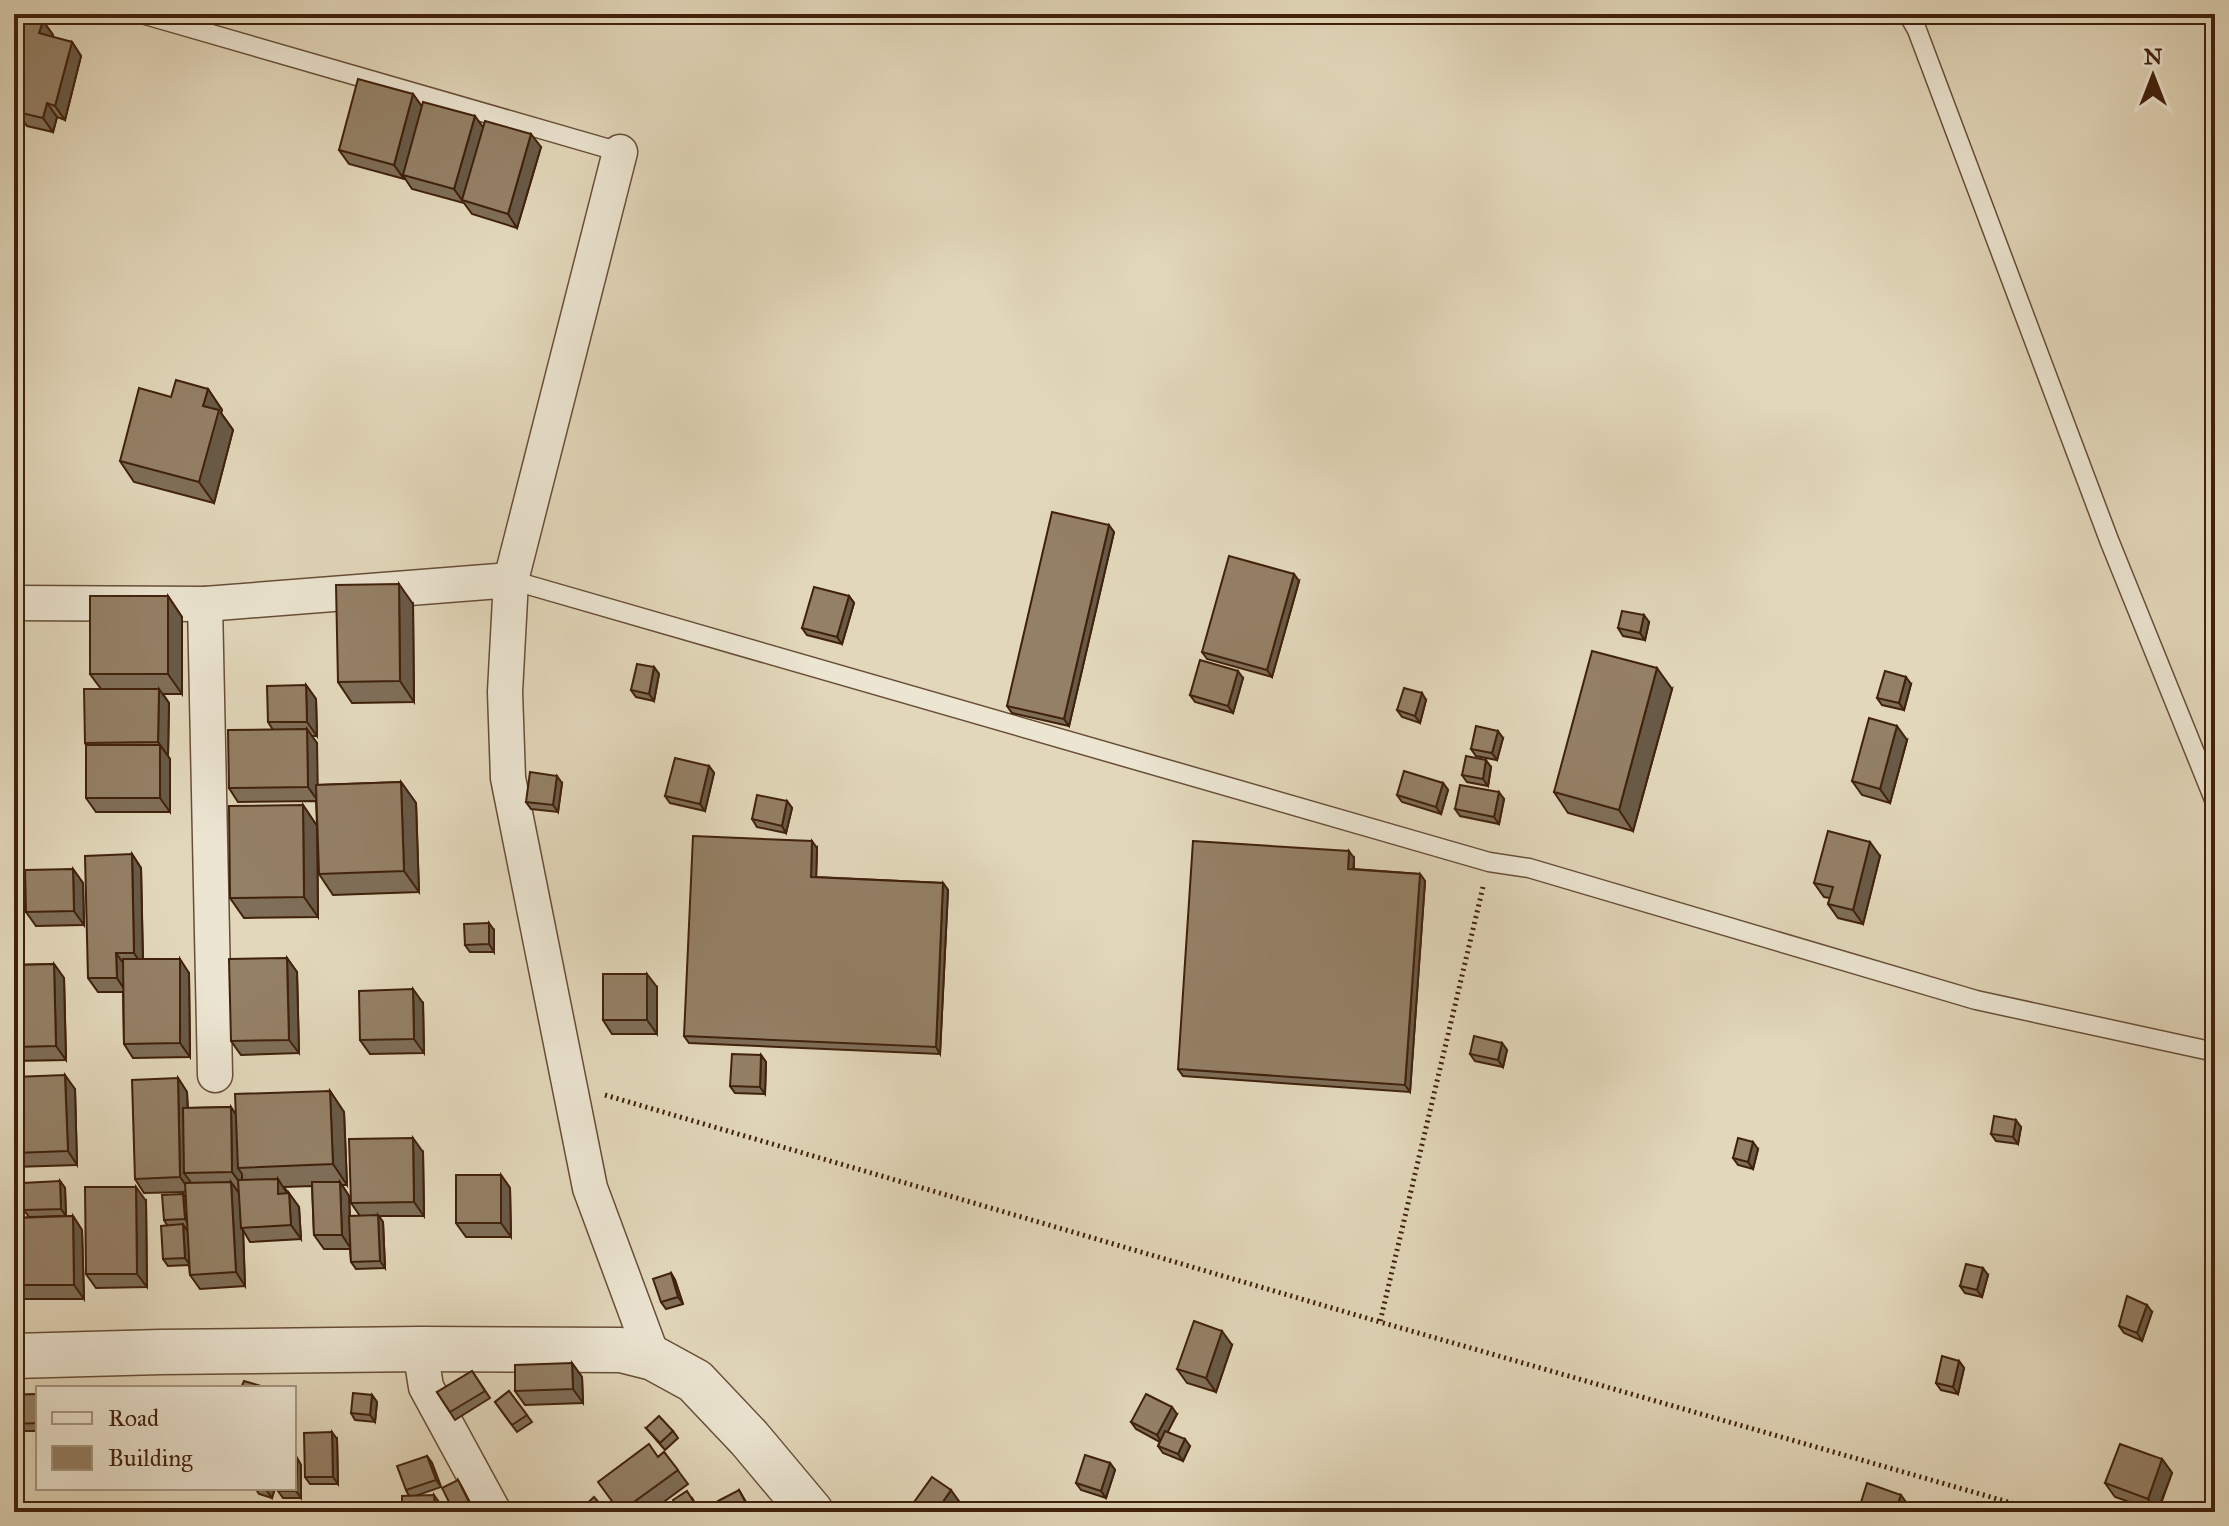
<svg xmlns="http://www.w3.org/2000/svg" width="2229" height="1526" viewBox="0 0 2229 1526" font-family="'IM FELL Great Primer',serif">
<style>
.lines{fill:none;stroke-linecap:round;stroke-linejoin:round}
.service-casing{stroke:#684e37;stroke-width:21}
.minor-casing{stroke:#684e37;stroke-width:37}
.tertiary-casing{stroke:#684e37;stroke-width:47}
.path{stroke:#40210b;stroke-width:5;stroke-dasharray:2 4;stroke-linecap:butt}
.service{stroke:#ece5d2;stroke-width:18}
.minor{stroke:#ece5d2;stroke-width:34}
.tertiary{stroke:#ece5d2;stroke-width:44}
.wall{fill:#7f6e58;stroke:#40210b;stroke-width:2}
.shaded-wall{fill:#685a47;stroke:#40210b;stroke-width:2}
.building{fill:#948066;stroke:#40210b;stroke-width:2}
</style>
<rect width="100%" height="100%" fill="#e2d7ba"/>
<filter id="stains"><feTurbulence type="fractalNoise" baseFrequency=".0025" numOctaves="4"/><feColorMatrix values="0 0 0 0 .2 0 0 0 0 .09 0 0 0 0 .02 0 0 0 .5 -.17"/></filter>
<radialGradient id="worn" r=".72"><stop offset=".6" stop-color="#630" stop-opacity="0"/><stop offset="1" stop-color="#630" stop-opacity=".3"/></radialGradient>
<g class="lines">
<g class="service-casing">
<g id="service">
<path d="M142,14L620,152"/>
<path d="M1908,14L1917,30L2109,540L2215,802"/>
<path d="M511,580L1489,862L1529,868L1976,1000L2215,1052"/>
</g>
</g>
<g class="minor-casing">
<g id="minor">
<path d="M620,152L511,580L505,692L508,778L590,1188L653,1358"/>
<path d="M14,603L205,604L511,580"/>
<path d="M205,604L215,1075"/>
<path d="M420,1349L426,1387L494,1512"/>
</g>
</g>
<g class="tertiary-casing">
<path id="tertiary" d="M14,1356L161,1352L420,1349L621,1350L653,1358L695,1381L749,1438L811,1512"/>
</g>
<g class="path">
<path d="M1941,22L1962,14"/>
<path d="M1483,887L1380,1322L2043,1512"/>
<path d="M605,1095L1380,1322"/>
</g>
<use href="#service" class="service"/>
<use href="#minor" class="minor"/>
<use href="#tertiary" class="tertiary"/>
</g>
<g class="wall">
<path d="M203,14H221L220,18Z"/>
<path d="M256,14H277L275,19Z"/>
<path d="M43,21L53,35L52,37L72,42L81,56L65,120L57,117L53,132L27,126L17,112L18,108L14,107V53Z"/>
<path d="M413,94L422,107L541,147L517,228L472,214L464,203L412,189L404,177V179L349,164L339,150Z"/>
<path d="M208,389L222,410L221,413L233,430L214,503L134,482L120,461L171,397Z"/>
<path d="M1114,532L1069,726L1012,713L1007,706Z"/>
<path d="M1299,581L1272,677L1207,659L1202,652Z"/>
<path d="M168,596L182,617V694H163L169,703L168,756L170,759V812H96L86,798V745L85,743L101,689L90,674Z"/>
<path d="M849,596L854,603L842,644L807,635L802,628Z"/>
<path d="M413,604L414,702L352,703L338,682Z"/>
<path d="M1649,622L1645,640L1623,636L1618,628Z"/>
<path d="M654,667L659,674L654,701L636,697L631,690Z"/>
<path d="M1243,678L1233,713L1195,702L1190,695Z"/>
<path d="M1911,684L1904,710L1882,705L1877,698Z"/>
<path d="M306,685L316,699L317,736H311L317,743V785L401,782L416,803L419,892L333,895L319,874L316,801L238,802L229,788L273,730L268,722Z"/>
<path d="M1672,689L1633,831L1568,813L1554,792Z"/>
<path d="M1426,700L1420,723L1402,717L1397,710Z"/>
<path d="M1503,738L1497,760L1476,756L1471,749Z"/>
<path d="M1907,740L1890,803L1862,795L1852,781Z"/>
<path d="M709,766L714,773L705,811L670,803L665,796Z"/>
<path d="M1491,767L1488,786L1467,782L1462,775Z"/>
<path d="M562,783L558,812L531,809L526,802Z"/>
<path d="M1443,783L1448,790L1441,814L1402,802L1397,795Z"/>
<path d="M1504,799L1499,824L1460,816L1455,809Z"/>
<path d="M787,801L792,808L786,833L757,827L752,819Z"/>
<path d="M303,805L317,826L318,917L244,918L230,898Z"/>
<path d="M817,848L816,877L943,883L948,890L940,1054L689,1043L684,1036Z"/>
<path d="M132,854L141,868L143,959L189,973L190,1057L133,1058L124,1044L123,992H98L88,978Z"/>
<path d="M1880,856L1863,924L1838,918L1828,904L1830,898L1824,897L1814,883Z"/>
<path d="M1354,858V869L1420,874L1425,881L1410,1092L1183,1076L1178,1069Z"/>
<path d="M73,869L83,883L84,925L36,926L26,912Z"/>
<path d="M494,930V952H470L465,945Z"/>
<path d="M287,958L297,972L299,1053L241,1055L231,1041Z"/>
<path d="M54,964L64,978L66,1060L14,1061V965Z"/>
<path d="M657,987V1034H612L603,1020Z"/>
<path d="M423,1003L424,1053L370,1054L360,1040Z"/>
<path d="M1502,1043L1507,1050L1503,1067L1475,1061L1470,1054Z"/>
<path d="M761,1055L766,1062L765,1094L735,1093L730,1086Z"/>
<path d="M14,1077L75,1089L77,1165L14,1167Z"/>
<path d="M178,1078L187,1092L188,1108L231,1107L235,1114L330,1091L344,1112L347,1185H342L349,1196L350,1216H360L351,1203L423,1152L424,1216H379L383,1222L385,1268L356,1269L351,1262L350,1249H324L314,1235L312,1186L284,1187L299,1207L301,1239L250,1242L243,1230L245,1286L200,1289L190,1275L189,1265L168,1266L163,1259L167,1225L164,1220L183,1194L186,1197V1192L144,1193L135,1179Z"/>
<path d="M2021,1127L2018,1144L1996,1141L1991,1134Z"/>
<path d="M1758,1149L1753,1169L1738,1165L1733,1158Z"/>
<path d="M501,1175L510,1188L511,1237H466L456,1223Z"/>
<path d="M60,1181L65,1188L66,1216L29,1217L24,1210Z"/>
<path d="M146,1201L147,1287L96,1288L86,1274Z"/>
<path d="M73,1216L82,1230L84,1299H14V1218Z"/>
<path d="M671,1273L675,1280L683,1304L666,1309L661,1302Z"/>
<path d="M1988,1275L1982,1297L1965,1293L1960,1286Z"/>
<path d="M2152,1312L2142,1341L2124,1333L2119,1326Z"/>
<path d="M1232,1345L1216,1392L1187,1383L1177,1369Z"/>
<path d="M1959,1361L1964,1368L1958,1394L1941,1390L1936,1383Z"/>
<path d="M572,1363L582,1377L583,1403L525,1405L515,1391Z"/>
<path d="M472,1371L490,1398L455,1420L437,1392Z"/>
<path d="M509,1391L532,1422L517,1432L495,1402Z"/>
<path d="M38,1394V1431H14V1395Z"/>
<path d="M372,1395L377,1402L375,1422L355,1420L351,1413Z"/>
<path d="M1177,1414L1167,1432L1190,1446L1183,1461L1163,1453L1158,1446L1160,1442L1136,1429L1131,1422Z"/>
<path d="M646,1428L673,1431L678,1438L665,1450Z"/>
<path d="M337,1439L338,1484H310L305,1477Z"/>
<path d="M664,1452L688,1484L650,1512H620L658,1457Z"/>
<path d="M427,1456L432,1463L441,1487L415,1496L439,1502V1512H402L409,1496L406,1490Z"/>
<path d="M297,1458L301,1465V1498H283L278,1491Z"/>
<path d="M2162,1459L2172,1473L2158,1512L2115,1497L2105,1483Z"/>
<path d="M1110,1463L1115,1470L1106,1498L1081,1490L1076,1483Z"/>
<path d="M458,1480L462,1487L475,1512H454Z"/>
<path d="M255,1488H275L272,1498L259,1494Z"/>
<path d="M739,1490L752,1512H725Z"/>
<path d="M692,1498L700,1511L680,1512Z"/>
</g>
<g class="shaded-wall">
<path d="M43,21L53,35L49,47L39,33Z"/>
<path d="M72,42L81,56L65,120L55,106Z"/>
<path d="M413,94L423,108L403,175L404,179L394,165Z"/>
<path d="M47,103L57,117L53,132L43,118Z"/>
<path d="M475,116L485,130L462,200L454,189Z"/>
<path d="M531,134L541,147L517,228L508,214Z"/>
<path d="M208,389L222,410L221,413L233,430L214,503L199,482L203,406Z"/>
<path d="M1109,525L1114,532L1069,726L1064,719Z"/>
<path d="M1294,574L1299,581L1272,677L1267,670Z"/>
<path d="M399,584L413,604L414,702L400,681Z"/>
<path d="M168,596L182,617V694L168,674Z"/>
<path d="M849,596L854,603L842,644L837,637Z"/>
<path d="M1644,615L1649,622L1645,640L1640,633Z"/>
<path d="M654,667L659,674L654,701L649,694Z"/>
<path d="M1657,668L1672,689L1633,831L1619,810Z"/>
<path d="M1238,671L1243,678L1233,713L1228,706Z"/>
<path d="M1906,677L1911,684L1904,710L1899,703Z"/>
<path d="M306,685L316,699L317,736L307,722Z"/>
<path d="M159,689L169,703L168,756L158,742Z"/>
<path d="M1422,693L1426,700L1420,723L1415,716Z"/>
<path d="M1897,726L1907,740L1890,803L1880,789Z"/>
<path d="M307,729L317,743L318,801L308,787Z"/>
<path d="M1498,731L1503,738L1497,760L1492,753Z"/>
<path d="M160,745L170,759V812L160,798Z"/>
<path d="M1486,760L1491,767L1488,786L1483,779Z"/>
<path d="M709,766L714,773L705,811L700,804Z"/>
<path d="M557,776L562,783L558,812L553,805Z"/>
<path d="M401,782L416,803L419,892L404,871Z"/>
<path d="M1443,783L1448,790L1441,814L1436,807Z"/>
<path d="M1499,792L1504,799L1499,824L1494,817Z"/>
<path d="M787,801L792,808L786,833L782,826Z"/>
<path d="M303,805L317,826L318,917L304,897Z"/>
<path d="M812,841L817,848L816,884L811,877Z"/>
<path d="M1870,842L1880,856L1863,924L1853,910Z"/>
<path d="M1349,851L1354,858L1353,876L1348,869Z"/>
<path d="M132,854L141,868L143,967L134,953Z"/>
<path d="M73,869L83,883L84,925L74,911Z"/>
<path d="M1420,874L1425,881L1410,1092L1405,1085Z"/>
<path d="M943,883L948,890L940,1054L936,1047Z"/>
<path d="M489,923L494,930V952L489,944Z"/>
<path d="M116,953L126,967V992L117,978Z"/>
<path d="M287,958L297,972L299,1053L289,1040Z"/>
<path d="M180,959L189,973L190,1057L180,1043Z"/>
<path d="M54,964L64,978L66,1060L56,1046Z"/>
<path d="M647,974L657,987V1034L647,1020Z"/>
<path d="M413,989L423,1003L424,1053L414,1039Z"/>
<path d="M1502,1043L1507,1050L1503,1067L1498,1060Z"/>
<path d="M761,1055L766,1062L765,1094L760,1087Z"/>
<path d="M65,1075L75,1089L77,1165L68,1151Z"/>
<path d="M178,1078L187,1092L189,1173H184L190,1181V1191L180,1177Z"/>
<path d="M330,1091L344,1112L347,1185L333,1164Z"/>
<path d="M231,1107L240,1121L238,1168L242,1174V1186L232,1172Z"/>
<path d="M2016,1120L2021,1127L2018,1144L2013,1137Z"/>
<path d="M413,1138L423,1152L424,1216L414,1202Z"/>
<path d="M1753,1142L1758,1149L1753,1169L1748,1162Z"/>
<path d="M501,1175L510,1188L511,1237L501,1223Z"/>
<path d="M278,1179L287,1193L288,1208L278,1194Z"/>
<path d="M60,1181L65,1188L66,1216L61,1209Z"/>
<path d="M231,1182L241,1196V1228L243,1230L245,1286L236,1272Z"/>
<path d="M340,1182L349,1196L351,1249L342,1235Z"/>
<path d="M136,1187L146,1201L147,1287L137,1274Z"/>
<path d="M289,1193L299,1207L301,1239L291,1225Z"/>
<path d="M183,1194L188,1201L190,1226L185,1219Z"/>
<path d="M378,1215L383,1222L385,1268L380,1261Z"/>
<path d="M73,1216L82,1230L84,1299L74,1285Z"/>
<path d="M183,1224L188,1232L190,1265L185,1258Z"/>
<path d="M1983,1268L1988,1275L1982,1297L1977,1290Z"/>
<path d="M671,1273L675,1280L683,1304L678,1297Z"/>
<path d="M2147,1305L2152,1312L2142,1341L2137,1333Z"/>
<path d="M1222,1331L1232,1345L1216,1392L1206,1378Z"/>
<path d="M1959,1361L1964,1368L1958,1394L1953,1387Z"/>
<path d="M572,1363L582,1377L583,1403L573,1389Z"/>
<path d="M372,1395L377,1402L375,1422L370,1415Z"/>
<path d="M1172,1407L1177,1414L1162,1443L1157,1435Z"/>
<path d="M332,1432L337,1439L338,1484L333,1477Z"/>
<path d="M1185,1439L1190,1446L1183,1461L1178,1454Z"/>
<path d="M427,1456L432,1463L441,1487L436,1480Z"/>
<path d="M297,1458L301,1465V1498L296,1491Z"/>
<path d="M2162,1459L2172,1473L2157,1512L2148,1499Z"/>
<path d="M1110,1463L1115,1470L1106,1498L1101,1491Z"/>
<path d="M268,1488H275L272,1498L267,1491Z"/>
<path d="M951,1490L961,1504L955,1512H936Z"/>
<path d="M434,1495L439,1502V1512H435Z"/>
<path d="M1901,1495L1911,1509L1909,1512H1895Z"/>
</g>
<g class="building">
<path d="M23,16L43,21L39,33L72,42L55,106L47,103L43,118L17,112L21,97L14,95V53Z"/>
<path d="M358,79L413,94L394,165L339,150Z"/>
<path d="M423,102L475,116L454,189L403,175Z"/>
<path d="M485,121L531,134L508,214L462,200Z"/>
<path d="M176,380L208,389L203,406L219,410L199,482L120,461L139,388L171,397Z"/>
<path d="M1052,512L1109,525L1064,719L1007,706Z"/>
<path d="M1229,556L1294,574L1267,670L1202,652Z"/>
<path d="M399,584L400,681L338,682L336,585Z"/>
<path d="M814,587L849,596L837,637L802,628Z"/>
<rect x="90" y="596" width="78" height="78"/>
<path d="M1622,611L1644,615L1640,633L1618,628Z"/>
<path d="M1592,651L1657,668L1619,810L1554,792Z"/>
<path d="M1200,660L1238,671L1228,706L1190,695Z"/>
<path d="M637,664L654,667L649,694L631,690Z"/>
<path d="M1885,671L1906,677L1899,703L1877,698Z"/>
<path d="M306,685L307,722H268L267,686Z"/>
<path d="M1404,688L1422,693L1415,716L1397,710Z"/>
<path d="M84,689H159L158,742L85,743Z"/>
<path d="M1869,718L1897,726L1880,789L1852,781Z"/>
<path d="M1476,726L1498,731L1492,753L1471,749Z"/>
<path d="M307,729L308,787L229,788L228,730Z"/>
<rect x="86" y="745" width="74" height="53"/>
<path d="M1466,756L1486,760L1483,779L1462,775Z"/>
<path d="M675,758L709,766L700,804L665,796Z"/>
<path d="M1404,771L1443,783L1436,807L1397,795Z"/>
<path d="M530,772L557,776L553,805L526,802Z"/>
<path d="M401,782L404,871L319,874L316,785Z"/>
<path d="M1460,785L1499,792L1494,817L1455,809Z"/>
<path d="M757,795L787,801L782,826L752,819Z"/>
<path d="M303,805L304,897L230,898L229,806Z"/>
<path d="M1828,831L1870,842L1853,910L1828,904L1833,887L1814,883Z"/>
<path d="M693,836L812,841L811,877L943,883L936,1047L684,1036Z"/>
<path d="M1193,841L1349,851L1348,869L1420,874L1405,1085L1178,1069Z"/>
<path d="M132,854L134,953H116L117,978H88L85,856Z"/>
<path d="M73,869L74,911L26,912L25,870Z"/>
<path d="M489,923V944L465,945L464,924Z"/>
<path d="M287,958L289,1040L231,1041L229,959Z"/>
<path d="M123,959H180V1043L124,1044Z"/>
<path d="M54,964L56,1046L14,1047V965Z"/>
<rect x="603" y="974" width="44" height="46"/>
<path d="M413,989L414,1039L360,1040L359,991Z"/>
<path d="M1474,1036L1502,1043L1498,1060L1470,1054Z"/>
<path d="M732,1054L761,1055L760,1087L730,1086Z"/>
<path d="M65,1075L68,1151L14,1153V1077Z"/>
<path d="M178,1078L180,1177L135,1179L132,1080Z"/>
<path d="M330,1091L333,1164L238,1168L235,1094Z"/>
<path d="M231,1107L232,1172L184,1173L183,1108Z"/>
<path d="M1994,1116L2016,1120L2013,1137L1991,1134Z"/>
<path d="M413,1138L414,1202L351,1203L349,1139Z"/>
<path d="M1738,1138L1753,1142L1748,1162L1733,1158Z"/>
<rect x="456" y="1175" width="45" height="48"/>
<path d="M278,1179V1194L289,1193L291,1225L241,1228L238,1180Z"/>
<path d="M60,1181L61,1209L24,1210L23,1183Z"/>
<path d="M231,1182L236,1272L190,1275L185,1183Z"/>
<path d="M312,1182H340L342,1235H314Z"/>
<path d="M85,1187H136L137,1274H86Z"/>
<path d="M183,1194L185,1219L164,1220L162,1195Z"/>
<path d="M378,1215L380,1261L351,1262L349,1216Z"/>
<path d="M73,1216L74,1285H14V1218Z"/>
<path d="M183,1224L185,1258L163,1259L161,1226Z"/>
<path d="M1966,1264L1983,1268L1977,1290L1960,1286Z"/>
<path d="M671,1273L678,1297L661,1302L653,1279Z"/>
<path d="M2127,1296L2147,1305L2137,1333L2119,1326Z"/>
<path d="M1194,1321L1222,1331L1206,1378L1177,1369Z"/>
<path d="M1942,1356L1959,1361L1953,1387L1936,1383Z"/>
<path d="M572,1363L573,1389L515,1391V1365Z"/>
<path d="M472,1371L485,1391L450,1412L437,1392Z"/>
<path d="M244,1381L268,1388H241Z"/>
<path d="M509,1391L527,1415L512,1425L495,1402Z"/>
<path d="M353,1393L372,1395L370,1415L351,1413Z"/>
<path d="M38,1394V1423L14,1424V1395Z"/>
<path d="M1146,1394L1172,1407L1157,1435L1131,1422Z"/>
<path d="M659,1416L673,1431L660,1443L646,1428Z"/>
<path d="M1165,1431L1185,1439L1178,1454L1158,1446Z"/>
<path d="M332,1432L333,1477H305L304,1433Z"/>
<path d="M649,1444L658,1457L664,1452L678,1470L620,1512L598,1482Z"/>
<path d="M2120,1444L2162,1459L2148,1499L2105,1483Z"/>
<path d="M1085,1455L1110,1463L1101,1491L1076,1483Z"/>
<path d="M427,1456L436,1480L406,1490L397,1466Z"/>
<path d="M294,1458H297L296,1491H278V1488H294Z"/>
<path d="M932,1477L951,1490L936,1512H907Z"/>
<path d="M458,1480L470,1504L454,1512L442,1488Z"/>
<path d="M1867,1483L1901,1495L1895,1512H1858Z"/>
<path d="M739,1490L747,1505L735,1512H725L718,1501Z"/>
<path d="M687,1491L695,1504L683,1512H680L673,1500Z"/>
<path d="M434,1495L435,1512H402V1496Z"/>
<path d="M594,1497L607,1512H584L581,1509Z"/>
</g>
<rect width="2229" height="1526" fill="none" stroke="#e2d7ba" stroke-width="48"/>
<rect x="16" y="16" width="2197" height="1494" fill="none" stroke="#40210b" stroke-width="4"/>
<rect x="24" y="24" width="2181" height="1478" fill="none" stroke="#40210b" stroke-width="2"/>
<rect x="36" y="1386" width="260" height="104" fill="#ece5d2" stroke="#a79782" stroke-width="2"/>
<rect x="52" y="1412" width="40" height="12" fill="#ece5d2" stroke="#a79782" stroke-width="2"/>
<text x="108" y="1426" font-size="24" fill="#40210b">Road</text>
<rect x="52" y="1446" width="40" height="24" fill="#948066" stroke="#a79782" stroke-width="2"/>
<text x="108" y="1466" font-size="24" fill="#40210b">Building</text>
<g transform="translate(2153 76)" stroke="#ece5d2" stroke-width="6" paint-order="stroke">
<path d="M0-6L14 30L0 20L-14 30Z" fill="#40210b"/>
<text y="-12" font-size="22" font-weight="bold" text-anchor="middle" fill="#40210b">N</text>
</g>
<rect width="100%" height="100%" filter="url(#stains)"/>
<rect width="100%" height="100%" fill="url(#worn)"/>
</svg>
